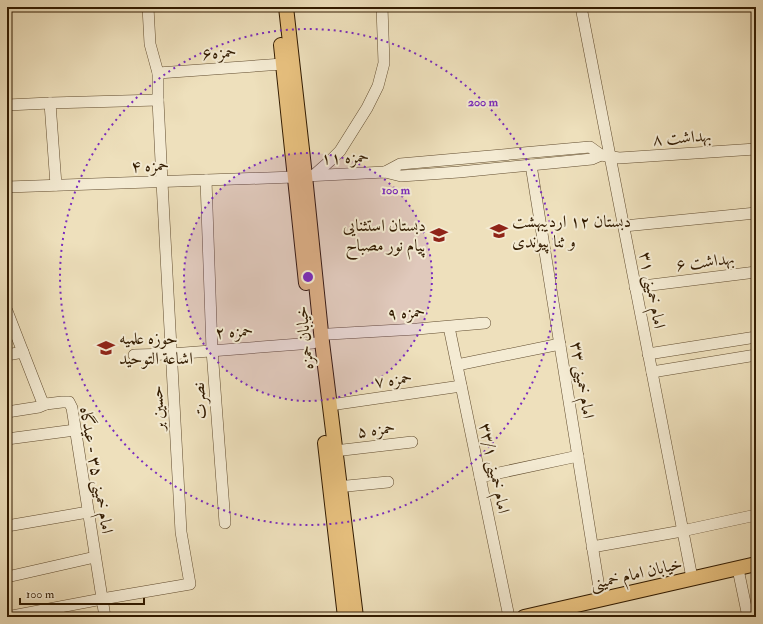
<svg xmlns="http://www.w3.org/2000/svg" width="763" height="624" viewBox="0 0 763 624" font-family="'IM FELL Double Pica',Amiri,serif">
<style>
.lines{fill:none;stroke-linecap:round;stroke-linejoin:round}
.minor-casing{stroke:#614c2f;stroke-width:12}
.major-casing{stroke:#321b00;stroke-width:16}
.minor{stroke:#f4ebd3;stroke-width:11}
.major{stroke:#e7c07e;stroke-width:14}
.ring{fill:none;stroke:#7b2cbf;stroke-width:2;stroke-dasharray:2 4}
.labels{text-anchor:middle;stroke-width:4;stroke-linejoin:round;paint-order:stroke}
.street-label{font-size:17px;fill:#321b00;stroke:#f4ebd3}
.poi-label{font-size:17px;fill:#321b00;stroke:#f4ebd3;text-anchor:start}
.centre{fill:#7b2cbf;stroke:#f4ebd3;stroke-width:2}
.ring-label{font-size:12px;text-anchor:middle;font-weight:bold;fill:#7b2cbf;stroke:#f4ebd3;stroke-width:4;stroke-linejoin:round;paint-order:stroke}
</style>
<rect width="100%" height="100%" fill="#eee0bc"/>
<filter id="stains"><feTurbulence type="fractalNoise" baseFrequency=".005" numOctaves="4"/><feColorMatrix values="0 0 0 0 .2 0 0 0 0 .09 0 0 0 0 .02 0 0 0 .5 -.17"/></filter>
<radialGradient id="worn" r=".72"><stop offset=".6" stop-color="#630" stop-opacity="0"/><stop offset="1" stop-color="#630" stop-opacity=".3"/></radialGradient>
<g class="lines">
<g class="minor-casing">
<g id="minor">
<path d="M581,7L692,578"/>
<path d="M158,73L283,64"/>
<path d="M50,103L56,185"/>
<path d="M7,105L50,103L158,100"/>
<path d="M531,165L601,600"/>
<path d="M385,172L400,164L590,147L601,155L619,158L756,149"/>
<path d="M314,175L331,160L340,151L367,108L378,86L384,63L382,7"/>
<path d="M305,176L385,172L401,176L459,172L592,159L601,155"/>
<path d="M206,180L212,350L225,523"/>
<path d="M7,187L294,177"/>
<path d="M624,226L756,213"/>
<path d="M635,287L756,272"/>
<path d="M7,311L42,401L46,404L62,402H69L72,408L105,617"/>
<path d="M449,327L509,617"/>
<path d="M329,334L417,329L485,323"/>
<path d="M648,354L756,337"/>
<path d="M7,355L23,352"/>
<path d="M134,355L171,354L313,343"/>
<path d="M457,365L560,344"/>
<path d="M652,372L756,355"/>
<path d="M330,405L461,386"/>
<path d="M7,412L39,407L46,404"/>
<path d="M7,439L75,430"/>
<path d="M343,450L412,442"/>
<path d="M480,477L578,456"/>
<path d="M347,486L388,482"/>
<path d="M7,526L88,512"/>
<path d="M592,547L682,531L756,515"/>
<path d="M738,569L748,617"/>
<path d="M7,577L95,557"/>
<path d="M7,617L102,599L190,584L181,532L162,182L158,100V73L150,44L148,7"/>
</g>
</g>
<g class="major-casing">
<g id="major">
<path d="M286,7L305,176L322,342L356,617"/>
<path d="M281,45L306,283"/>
<path d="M325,443L345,617"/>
<path d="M524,617L756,564"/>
</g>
</g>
<use href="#minor" class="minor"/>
<use href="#major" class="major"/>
</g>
<circle cx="308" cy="277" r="124" fill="#7b2cbf" fill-opacity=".12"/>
<g class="ring">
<circle cx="308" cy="277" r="124"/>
<circle cx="308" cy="277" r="248"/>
</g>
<defs>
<g id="school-bare" transform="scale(1.38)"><path d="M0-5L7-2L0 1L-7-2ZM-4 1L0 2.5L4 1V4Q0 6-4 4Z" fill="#8f2418" stroke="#f4ebd3" stroke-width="2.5" paint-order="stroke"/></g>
</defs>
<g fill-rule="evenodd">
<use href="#school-bare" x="499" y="231"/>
<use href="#school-bare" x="439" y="235"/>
<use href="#school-bare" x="106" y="348"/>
</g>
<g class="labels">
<g class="street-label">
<text transform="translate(219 52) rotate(-4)" y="6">حمزه۶</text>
<text transform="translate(682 137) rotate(-4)" y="6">بهداشت ۸</text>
<text transform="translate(345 157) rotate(-2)" y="6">حمزه ۱۱</text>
<text transform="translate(150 165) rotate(-2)" y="6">حمزه ۴</text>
<text transform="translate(705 261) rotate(-7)" y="6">بهداشت ۶</text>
<text transform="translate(653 290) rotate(79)" y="6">امام خمینی ۳۱</text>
<text transform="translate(406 312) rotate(-4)" y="6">حمزه ۹</text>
<text transform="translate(234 331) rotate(-4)" y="6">حمزه ۲</text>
<text transform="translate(304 338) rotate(-96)" y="6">خیابان حمزه</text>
<text transform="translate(393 379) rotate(-8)" y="6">حمزه ۷</text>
<text transform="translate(583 380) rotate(81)" y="6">امام خمینی ۳۳</text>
<text transform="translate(199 401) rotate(-94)" y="6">نصرت</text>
<text transform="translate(157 408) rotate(-93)" y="6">حسین بر</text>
<text transform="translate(376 429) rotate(-7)" y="6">حمزه ۵</text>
<text transform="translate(495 468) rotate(78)" y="6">امام خمینی ۳۳/۱</text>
<text transform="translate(97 470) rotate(80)" y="6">امام خمینی ۳۵ - عیدگاه</text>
<text transform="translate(636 573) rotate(-13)" y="6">خیابان امام خمینی</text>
</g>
<g class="poi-label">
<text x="512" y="227">دبستان ۱۲ اردیبهشت<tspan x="512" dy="20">و ثنا پیوندی</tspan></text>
<text x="426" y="231" text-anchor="end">دبستان استثنایی<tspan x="426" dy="20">پیام نور مصباح</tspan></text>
<text x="119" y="344">حوزه علمیه<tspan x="119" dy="20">اشاعة التوحید</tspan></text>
</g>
</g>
<circle cx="308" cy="277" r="6" class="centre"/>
<g class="ring-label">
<text x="483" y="106">200 m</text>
<text x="396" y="194">100 m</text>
</g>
<rect width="763" height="624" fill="none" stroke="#eee0bc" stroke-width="24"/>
<rect x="8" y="8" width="747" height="608" fill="none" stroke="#321b00" stroke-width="2"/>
<rect x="12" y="12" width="739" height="600" fill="none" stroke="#321b00"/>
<path d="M20 598v6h124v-6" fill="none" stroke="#321b00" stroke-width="2"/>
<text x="26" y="598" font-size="12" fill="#321b00" stroke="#f4ebd3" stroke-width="3" paint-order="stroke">100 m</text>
<rect width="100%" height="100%" filter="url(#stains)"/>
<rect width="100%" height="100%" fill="url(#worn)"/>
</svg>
